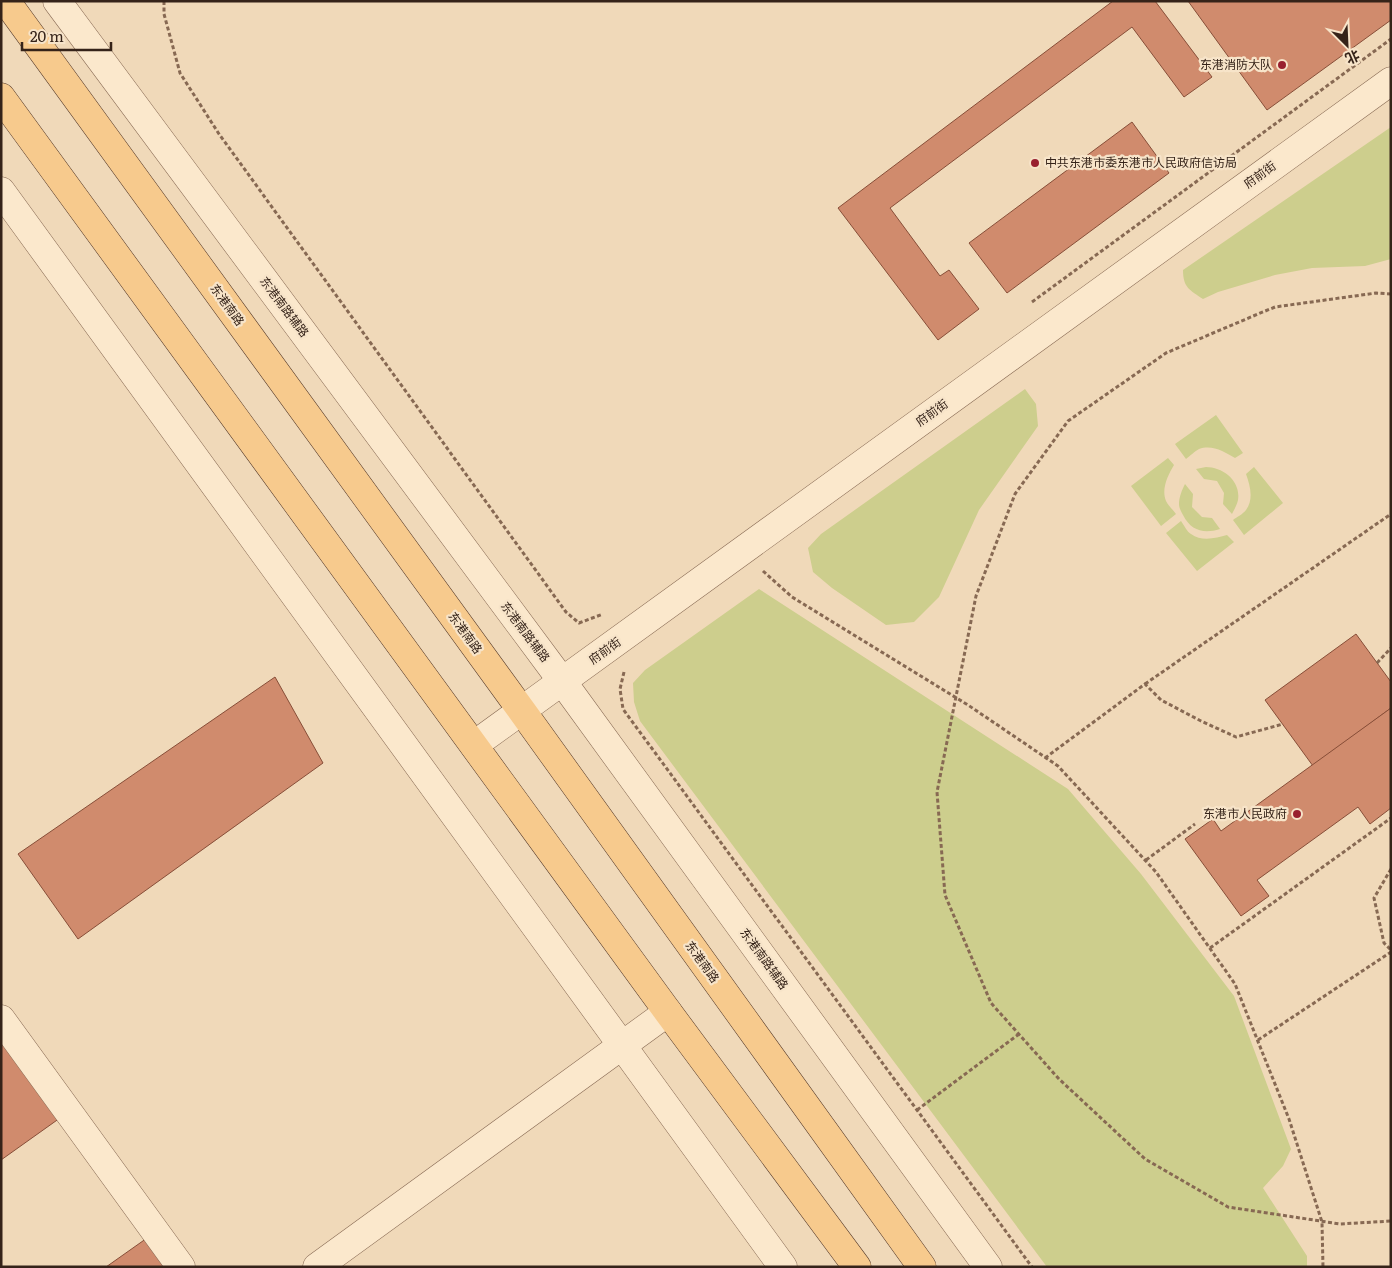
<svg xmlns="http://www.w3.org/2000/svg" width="1392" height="1268" viewBox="0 0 1392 1268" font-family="Literata,'Noto Sans SC',serif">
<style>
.green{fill:#cdce8d}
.building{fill:#d08b6d;stroke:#874e38}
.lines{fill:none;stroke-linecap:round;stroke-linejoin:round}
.minor-casing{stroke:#876953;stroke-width:29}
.major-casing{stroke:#533829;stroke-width:29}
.path{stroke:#876953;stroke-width:3;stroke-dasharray:4 2.5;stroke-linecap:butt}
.minor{stroke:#fbe8cc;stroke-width:28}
.major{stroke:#f7ca8d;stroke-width:28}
.poi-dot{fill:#99202f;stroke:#f7e4c9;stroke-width:2}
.labels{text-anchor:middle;stroke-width:4.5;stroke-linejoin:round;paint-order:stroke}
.poi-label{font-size:12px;fill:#352319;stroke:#f7e4c9;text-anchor:end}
.street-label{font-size:12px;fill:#352319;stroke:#f7e4c9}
</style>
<rect width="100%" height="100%" fill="#f0d9b9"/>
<g class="green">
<path d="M1391,127V259L1365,266L1312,268L1275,275L1218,292L1203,299C1190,290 1183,288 1183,270Z"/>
<path d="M1025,389L1036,404L1038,426L979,510L939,597L914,622L886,625L832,588L813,572L808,548L821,534Z"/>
<path d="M1216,415L1243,453L1235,458C1225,452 1212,444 1199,449C1195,451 1190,456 1186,459L1175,444Z"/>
<path d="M1168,458L1174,465C1168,475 1161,489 1166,501C1168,505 1173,510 1176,514L1161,526L1131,486Z"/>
<path d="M1206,467C1223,467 1241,481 1238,500C1237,505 1234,510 1232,514L1223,504L1224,493L1217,481L1204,479L1196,469Z"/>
<path d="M1254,467L1283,503L1244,535L1233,520C1237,517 1243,514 1246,510C1254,499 1250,485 1246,474Z"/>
<path d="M1185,484L1193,494L1192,507L1202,517L1212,518L1220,529C1204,534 1191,531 1183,515C1181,511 1179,508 1179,504C1179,497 1182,490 1185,484Z"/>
<path d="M1181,521C1184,525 1187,532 1191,534C1202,542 1216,538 1227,535L1234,542L1197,571L1166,533Z"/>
<path d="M759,589L1068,789L1141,874L1234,996L1291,1149L1283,1166L1263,1188L1307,1256V1267H1047L640,721L634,702L633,683L645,670Z"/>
</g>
<g class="building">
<path d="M1113,1H1155L1212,77L1184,97L1132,27L890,208L940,276L949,270L979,309L938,340L838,208Z"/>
<path d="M1188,1H1391V20L1267,110Z"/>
<path d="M1132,122L1169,173L1007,293L969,243Z"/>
<path d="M1356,634L1391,682V708L1313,766L1265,700Z"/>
<path d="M275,677L323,763L78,939L18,854Z"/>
<path d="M1391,708V808L1370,824L1358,807L1257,880L1269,896L1241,916L1185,839L1213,819L1221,831Z"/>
<path d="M1,1039L67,1113L1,1160Z"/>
<path d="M157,1231L177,1267H106Z"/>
</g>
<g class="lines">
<g class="minor-casing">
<g id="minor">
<path d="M57,1L562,681L988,1267"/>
<path d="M1,191L783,1267"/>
<path d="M474,745L1391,81"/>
<path d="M1,1019L181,1267"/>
<path d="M317,1267L668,1012"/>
</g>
</g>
<g class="major-casing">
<g id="major">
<path d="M6,1L522,711L922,1267"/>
<path d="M1,97L668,1012L857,1267"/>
</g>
</g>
<g class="path">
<path d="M164,1V14L180,73L219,134L566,612L579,623L603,614"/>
<path d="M1391,294L1376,293L1275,307L1258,314L1166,353L1068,421L1015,494L976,596L937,792L945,895L991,1003L1059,1079L1145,1159L1228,1207L1340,1224L1391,1221"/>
<path d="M1032,302L1391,39"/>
<path d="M763,571L792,597L968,705L1058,766L1156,872L1235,984L1289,1119L1322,1222L1323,1267"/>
<path d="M1377,663L1391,648"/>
<path d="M624,672L620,689L623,709L1032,1267"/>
<path d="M1145,684L1391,514"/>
<path d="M1045,758L1145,684L1161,700L1201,721L1236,737L1283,724"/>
<path d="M1146,860L1195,824"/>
<path d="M1391,869L1374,898L1384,943L1391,950"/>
<path d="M1210,948L1391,818"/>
<path d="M1258,1040L1391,952"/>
<path d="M917,1110L1019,1034"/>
</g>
<use href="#minor" class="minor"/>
<use href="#major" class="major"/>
</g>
<g class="poi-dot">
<circle cx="1282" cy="65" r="5"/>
<circle cx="1035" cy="163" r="5"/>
<circle cx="1297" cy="814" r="5"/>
</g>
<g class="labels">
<g class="poi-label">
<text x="1272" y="69">东港消防大队</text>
<text x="1045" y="167" text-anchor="start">中共东港市委东港市人民政府信访局</text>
<text x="1287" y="818">东港市人民政府</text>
</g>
<g class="street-label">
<text transform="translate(1260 175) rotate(-36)" y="4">府前街</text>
<text transform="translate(227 305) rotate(54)" y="4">东港南路</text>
<text transform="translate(284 307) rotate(53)" y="4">东港南路辅路</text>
<text transform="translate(932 413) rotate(-36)" y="4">府前街</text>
<text transform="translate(525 632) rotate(53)" y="4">东港南路辅路</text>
<text transform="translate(465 633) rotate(54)" y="4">东港南路</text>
<text transform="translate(605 651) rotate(-36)" y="4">府前街</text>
<text transform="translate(764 959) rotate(54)" y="4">东港南路辅路</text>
<text transform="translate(702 962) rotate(54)" y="4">东港南路</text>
</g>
</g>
<rect width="1392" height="1268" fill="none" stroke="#352319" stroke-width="5"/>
<g transform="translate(1347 45) rotate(156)" stroke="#f7e4c9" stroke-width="4" paint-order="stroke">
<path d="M0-4L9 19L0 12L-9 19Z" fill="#352319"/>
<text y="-8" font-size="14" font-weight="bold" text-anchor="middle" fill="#352319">北</text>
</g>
<path d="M22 42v8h89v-8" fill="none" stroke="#352319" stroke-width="2.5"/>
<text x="30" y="42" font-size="15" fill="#352319" stroke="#f7e4c9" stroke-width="4" paint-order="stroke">20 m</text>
</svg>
